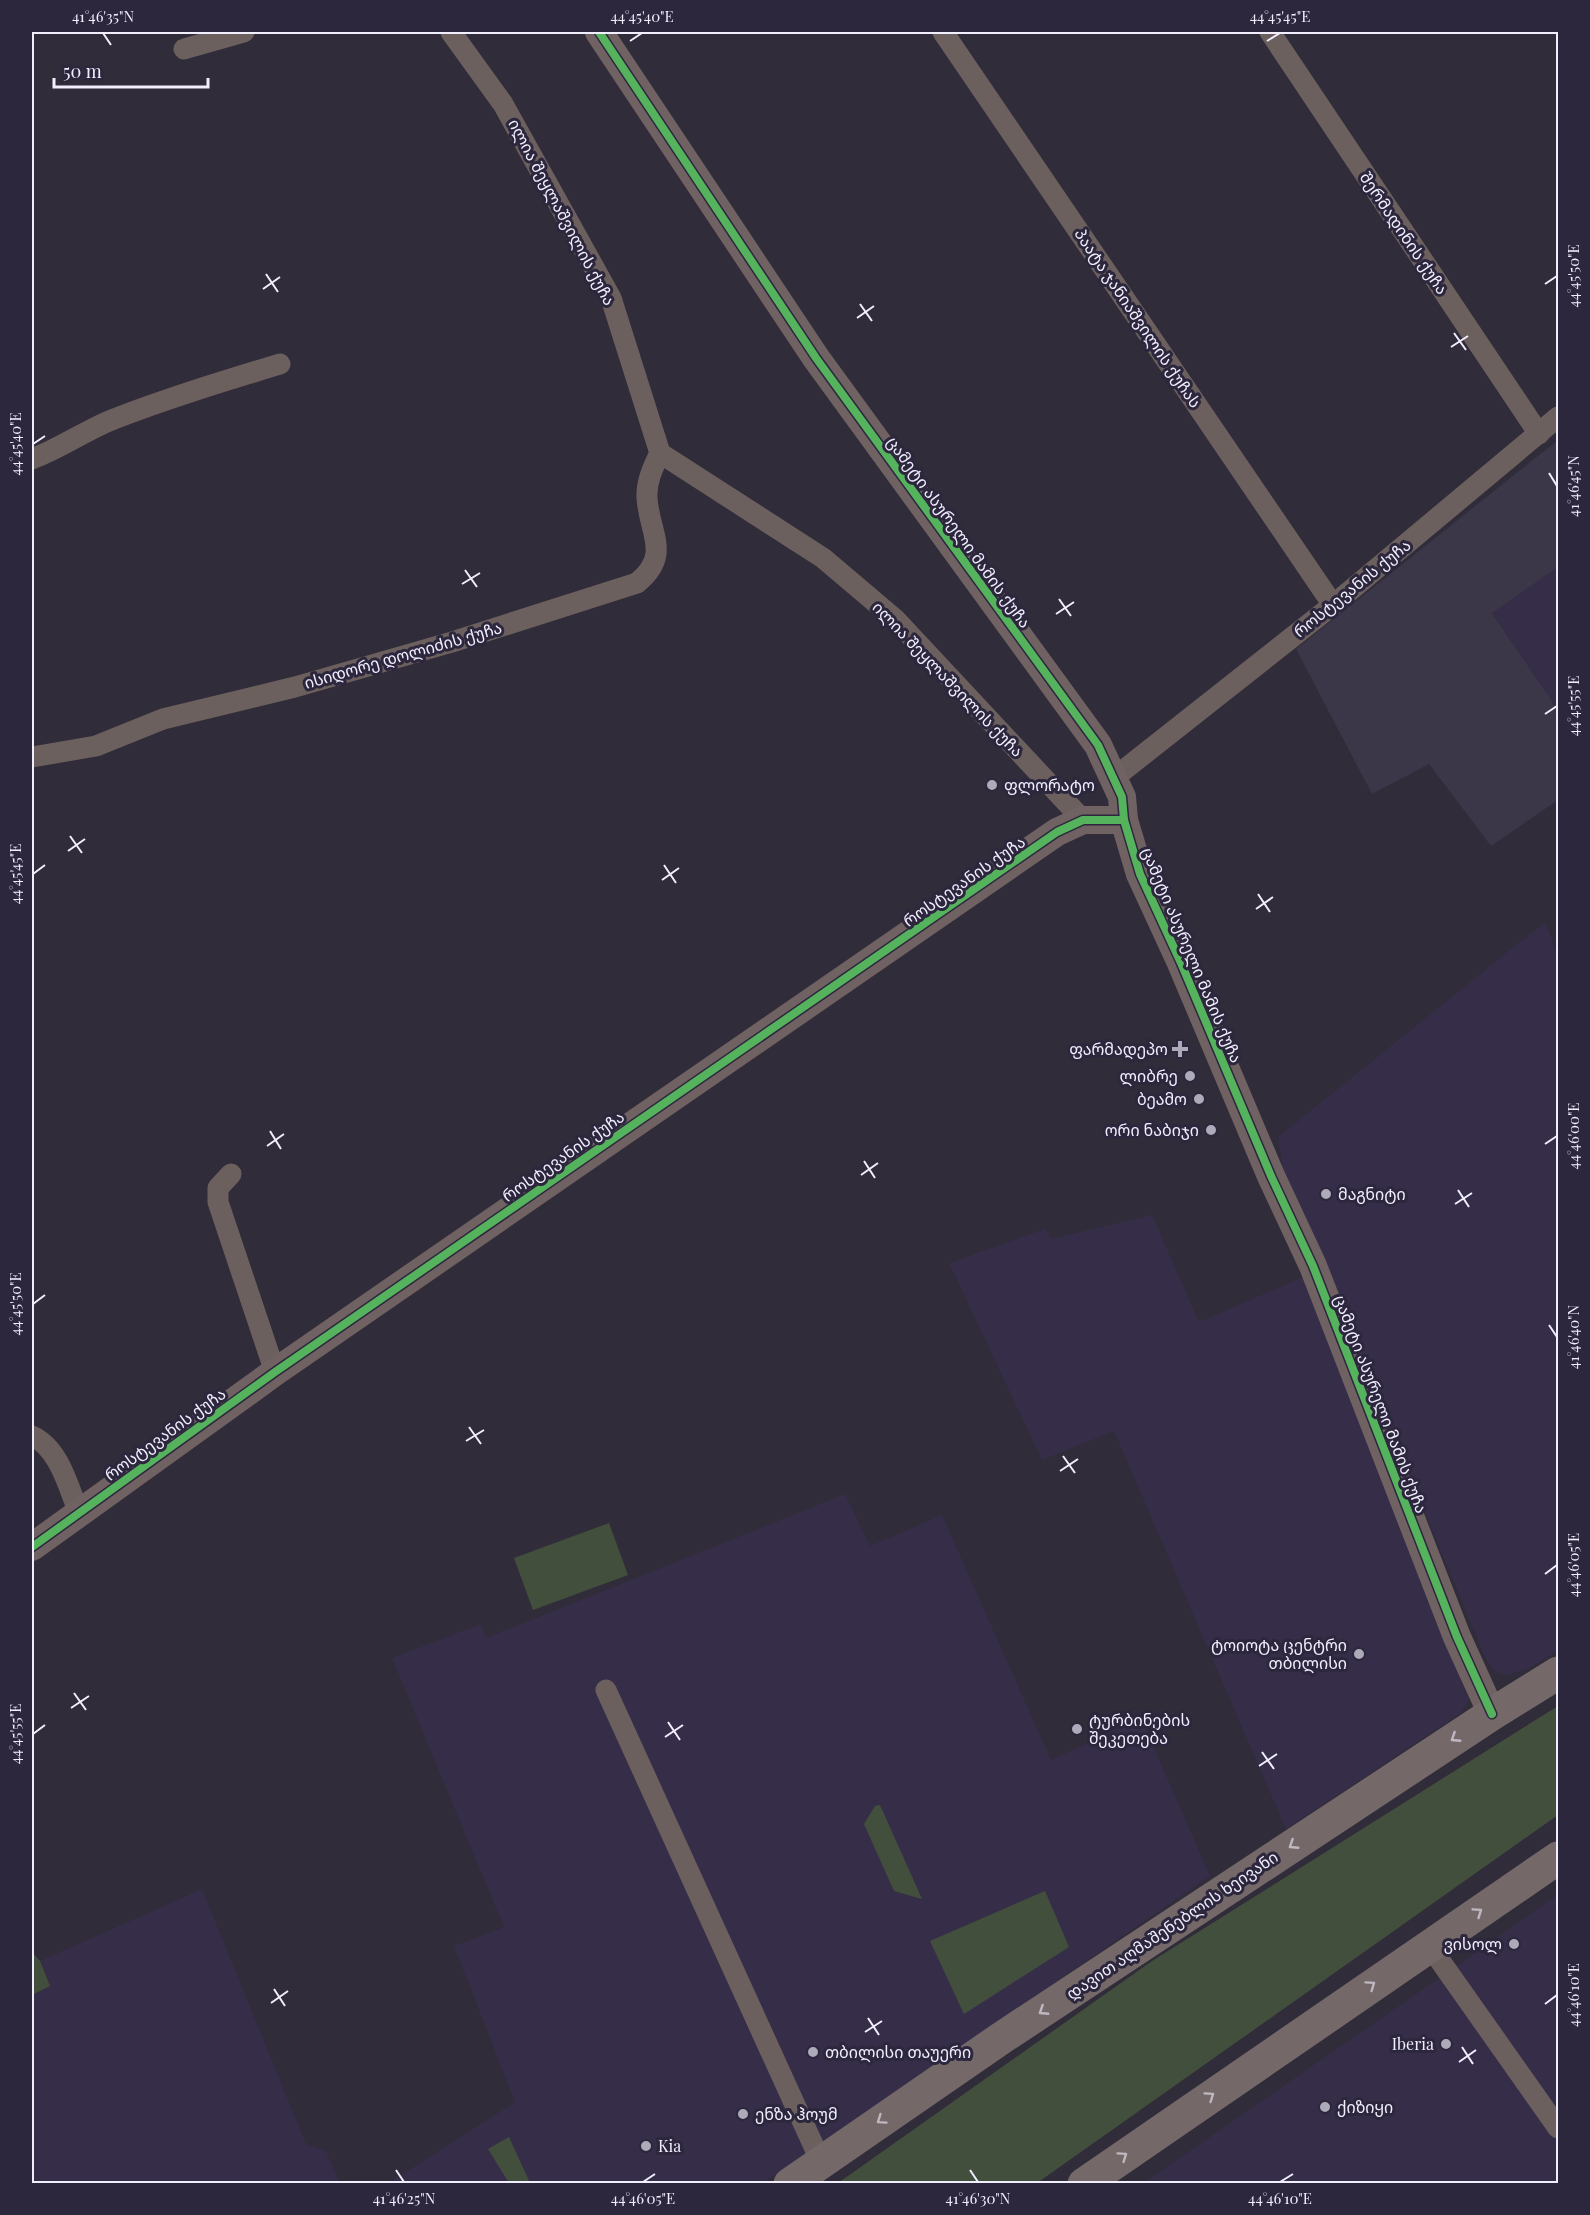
<svg xmlns="http://www.w3.org/2000/svg" width="1590" height="2215" viewBox="0 0 1590 2215" font-family="'Playfair Display','Noto Sans Georgian',serif">
<style>
.built{fill:#362e49}
.industrial{fill:#3b3748}
.green{fill:#434f3d}
.lines{fill:none;stroke-linecap:round;stroke-linejoin:round}
.street{stroke:#6c605f;stroke-width:21}
.secondary{stroke:#706262;stroke-width:28}
.highway{stroke:#746869;stroke-width:33}
.cycleway-casing{stroke:#2d273e;stroke-width:11}
.cycleway{stroke:#56b35d;stroke-width:8}
.oneway{stroke:#bfb8c2}
.ticks{fill:none;stroke:#f1eefe;stroke-width:2}
.poi-dot{fill:#adaab9;stroke:#2d273e;stroke-width:2}
.labels{text-anchor:middle;stroke-width:6;stroke-linejoin:round;paint-order:stroke}
.street-label{font-size:16px;fill:#f1eefe;stroke:#2d273e}
.poi-label{font-size:16px;fill:#f1eefe;stroke:#2d273e;text-anchor:start}
.neatline{fill:none;stroke:#f1eefe;stroke-width:2}
.ticks-label{font-size:15px;text-anchor:middle;fill:#f1eefe}
</style>
<rect width="100%" height="100%" fill="#302c39"/>
<g class="built">
<path d="M1558,567V710L1492,612Z"/>
<path d="M1545,922L1558,955V1651L1529,1668L1507,1675L1494,1671L1485,1657L1283,1170L1278,1137Z"/>
<path d="M1152,1215L1199,1322L1303,1277L1469,1700L1461,1713L1286,1829L1114,1431L1042,1460L949,1263L1045,1229L1051,1239Z"/>
<path d="M845,1494L870,1546L942,1515L1051,1760L1141,1718L1210,1876L763,2183L387,2184L515,2102L454,1946L504,1927L392,1658L481,1624L486,1638Z"/>
<path d="M202,1889L306,2144L326,2151L340,2183H32V1995L50,1986L40,1961Z"/>
<path d="M1558,1894V2183L1142,2184L1461,1963Z"/>
</g>
<path class="industrial" d="M1558,440V567L1492,613L1558,710V800L1491,846L1429,764L1372,794L1296,649Z"/>
<g class="green">
<path d="M609,1523L628,1575L533,1610L514,1558Z"/>
<path d="M1558,1706V1815L1037,2183H838L1152,1961Z"/>
<path d="M880,1805L922,1899L894,1891L864,1824L875,1806Z"/>
<path d="M1045,1891L1069,1947L964,2014L930,1941Z"/>
<path d="M32,1952L40,1961L50,1986L32,1995Z"/>
<path d="M509,2137L530,2183H509L488,2149Z"/>
</g>
<g class="lines">
<g class="street">
<path d="M451,32L503,104L611,298L660,453L823,558L895,619L1083,820"/>
<path d="M943,32L1333,605"/>
<path d="M1270,32L1539,434"/>
<path d="M184,49L244,32"/>
<path d="M32,459C61,448 86,430 114,419C168,398 224,381 280,364"/>
<path d="M32,757L96,746L163,719L295,687L452,642L637,583C672,555 649,533 647,498C646,482 653,467 660,453"/>
<path d="M1115,777L1333,605L1558,417"/>
<path d="M231,1174L218,1188V1202L275,1372"/>
<path d="M32,1436C59,1448 68,1486 79,1513"/>
<path d="M606,1690L821,2162"/>
<path d="M1429,1945L1558,2128"/>
</g>
<g class="secondary">
<path d="M599,32L816,358L1098,745L1122,797L1124,820L1140,874L1181,963L1271,1176L1313,1266L1457,1637L1492,1714"/>
<path d="M32,1547L275,1372L1057,832L1083,820H1124"/>
</g>
<g class="highway">
<path d="M790,2184L1003,2037L1492,1714L1558,1673"/>
<path d="M1084,2184L1558,1858"/>
</g>
<g class="cycleway-casing">
<g id="cycleway">
<path d="M599,32L816,358L1098,745L1122,797L1124,820L1140,874L1181,963L1271,1176L1313,1266L1457,1637L1492,1714"/>
<path d="M32,1547L275,1372L1057,832L1083,820H1124"/>
</g>
</g>
<use href="#cycleway" class="cycleway"/>
</g>
<defs><path id="oneway-chevron" d="M-2-3.5L2.5 0L-2 3.5" fill="none" stroke-width="1.6" stroke-linecap="round" stroke-linejoin="round" transform="scale(1.5)"/></defs>
<g class="oneway">
<use href="#oneway-chevron" transform="translate(1455 1738) rotate(147)"/>
<use href="#oneway-chevron" transform="translate(1293 1845) rotate(147)"/>
<use href="#oneway-chevron" transform="translate(1478 1912) rotate(-34)"/>
<use href="#oneway-chevron" transform="translate(1371 1985) rotate(-35)"/>
<use href="#oneway-chevron" transform="translate(1043 2011) rotate(147)"/>
<use href="#oneway-chevron" transform="translate(1210 2096) rotate(-35)"/>
<use href="#oneway-chevron" transform="translate(881 2120) rotate(145)"/>
<use href="#oneway-chevron" transform="translate(1123 2156) rotate(-35)"/>
</g>
<path class="ticks" d="M103,33L111,45M630,41L642,33M1267,41L1280,33M266,274L278,292M1545,284L1557,276M263,289L280,277M860,304L872,321M857,318L874,306M1454,333L1466,350M1451,347L1468,336M33,444L45,436M1549,473L1557,486M465,570L477,587M462,584L480,573M1059,599L1071,616M1056,614L1074,602M1545,714L1557,706M70,836L82,853M68,851L85,839M664,865L676,883M33,874L45,865M662,880L679,868M1258,894L1270,912M1256,909L1273,897M270,1131L281,1149M1545,1144L1557,1136M267,1146L284,1134M864,1161L875,1178M861,1175L878,1163M1458,1190L1469,1207M1455,1204L1472,1193M33,1304L45,1295M1549,1325L1557,1337M469,1427L481,1444M466,1441L484,1430M1063,1456L1075,1473M1060,1471L1078,1459M1545,1574L1557,1565M74,1693L86,1710M71,1708L89,1696M668,1722L680,1740M33,1734L45,1725M665,1737L683,1725M1262,1752L1274,1769M1259,1766L1277,1754M274,1989L285,2006M271,2003L288,1991M1545,2004L1557,1995M868,2018L879,2035M865,2032L882,2021M1462,2047L1473,2064M1459,2062L1476,2050M396,2170L404,2182M970,2170L978,2182M643,2182L655,2174M1280,2182L1293,2174"/>
<g class="poi-dot">
<circle cx="992" cy="785" r="6"/>
<path d="M1177 1040h6v6h6v6h-6v6h-6v-6h-6v-6h6z"/>
<circle cx="1190" cy="1076" r="6"/>
<circle cx="1199" cy="1099" r="6"/>
<circle cx="1211" cy="1130" r="6"/>
<circle cx="1326" cy="1194" r="6"/>
<circle cx="1359" cy="1654" r="6"/>
<circle cx="1077" cy="1729" r="6"/>
<circle cx="1514" cy="1944" r="6"/>
<circle cx="1446" cy="2044" r="6"/>
<circle cx="813" cy="2052" r="6"/>
<circle cx="1325" cy="2107" r="6"/>
<circle cx="743" cy="2114" r="6"/>
<circle cx="646" cy="2146" r="6"/>
</g>
<g class="labels">
<g class="street-label">
<text transform="translate(562 212) rotate(62)" y="6">ილია შეყლაშვილის ქუჩა</text>
<text transform="translate(1404 233) rotate(56)" y="6">შერმადინის ქუჩა</text>
<text transform="translate(1138 318) rotate(56)" y="6">პაატა ჯანიაშვილის ქუჩას</text>
<text transform="translate(959 532) rotate(54)" y="6">ცამეტი ასურელი მამის ქუჩა</text>
<text transform="translate(1352 588) rotate(-39)" y="6">როსტევანის ქუჩა</text>
<text transform="translate(403 655) rotate(-16)" y="6">ისიდორე დოლიძის ქუჩა</text>
<text transform="translate(948 679) rotate(46)" y="6">ილია შეყლაშვილის ქუჩა</text>
<text transform="translate(964 881) rotate(-35)" y="6">როსტევანის ქუჩა</text>
<text transform="translate(1192 955) rotate(67)" y="6">ცამეტი ასურელი მამის ქუჩა</text>
<text transform="translate(563 1156) rotate(-35)" y="6">როსტევანის ქუჩა</text>
<text transform="translate(1381 1404) rotate(69)" y="6">ცამეტი ასურელი მამის ქუჩა</text>
<text transform="translate(165 1434) rotate(-36)" y="6">როსტევანის ქუჩა</text>
<text transform="translate(1172 1925) rotate(-34)" y="6">დავით აღმაშენებლის ხეივანი</text>
</g>
<g class="poi-label">
<text x="1004" y="791">ფლორატო</text>
<text x="1168" y="1055" text-anchor="end">ფარმადეპო</text>
<text x="1178" y="1082" text-anchor="end">ლიბრე</text>
<text x="1187" y="1105" text-anchor="end">ბეამო</text>
<text x="1199" y="1136" text-anchor="end">ორი ნაბიჯი</text>
<text x="1338" y="1200">მაგნიტი</text>
<text x="1347" y="1651" text-anchor="end">ტოიოტა ცენტრი<tspan x="1347" dy="18">თბილისი</tspan></text>
<text x="1089" y="1726">ტურბინების<tspan x="1089" dy="18">შეკეთება</tspan></text>
<text x="1502" y="1950" text-anchor="end">ვისოლ</text>
<text x="1434" y="2050" text-anchor="end">Iberia</text>
<text x="825" y="2058">თბილისი თაუერი</text>
<text x="1337" y="2113">ქიზიყი</text>
<text x="755" y="2120">ენზა ჰოუმ</text>
<text x="658" y="2152">Kia</text>
</g>
</g>
<rect width="1590" height="2215" fill="none" stroke="#2d273e" stroke-width="66"/>
<path d="M54 78v9h154v-9" fill="none" stroke="#f1eefe" stroke-width="3"/>
<text x="63" y="78" font-size="18" fill="#f1eefe" stroke="#2d273e" stroke-width="4.5" paint-order="stroke">50 m</text>
<rect x="33" y="33" width="1524" height="2149" class="neatline"/>
<g class="ticks-label">
<text x="103" y="22">41°46'35"N</text>
<text x="642" y="22">44°45'40"E</text>
<text x="1280" y="22">44°45'45"E</text>
<text transform="translate(1574 276) rotate(-90)" y="5">44°45'50"E</text>
<text transform="translate(16 444) rotate(-90)" y="5">44°45'40"E</text>
<text transform="translate(1574 486) rotate(-90)" y="5">41°46'45"N</text>
<text transform="translate(1574 706) rotate(-90)" y="5">44°45'55"E</text>
<text transform="translate(16 874) rotate(-90)" y="5">44°45'45"E</text>
<text transform="translate(1574 1136) rotate(-90)" y="5">44°46'00"E</text>
<text transform="translate(16 1304) rotate(-90)" y="5">44°45'50"E</text>
<text transform="translate(1574 1337) rotate(-90)" y="5">41°46'40"N</text>
<text transform="translate(1574 1565) rotate(-90)" y="5">44°46'05"E</text>
<text transform="translate(16 1734) rotate(-90)" y="5">44°45'55"E</text>
<text transform="translate(1574 1995) rotate(-90)" y="5">44°46'10"E</text>
<text x="404" y="2204">41°46'25"N</text>
<text x="643" y="2204">44°46'05"E</text>
<text x="978" y="2204">41°46'30"N</text>
<text x="1280" y="2204">44°46'10"E</text>
</g>
</svg>
